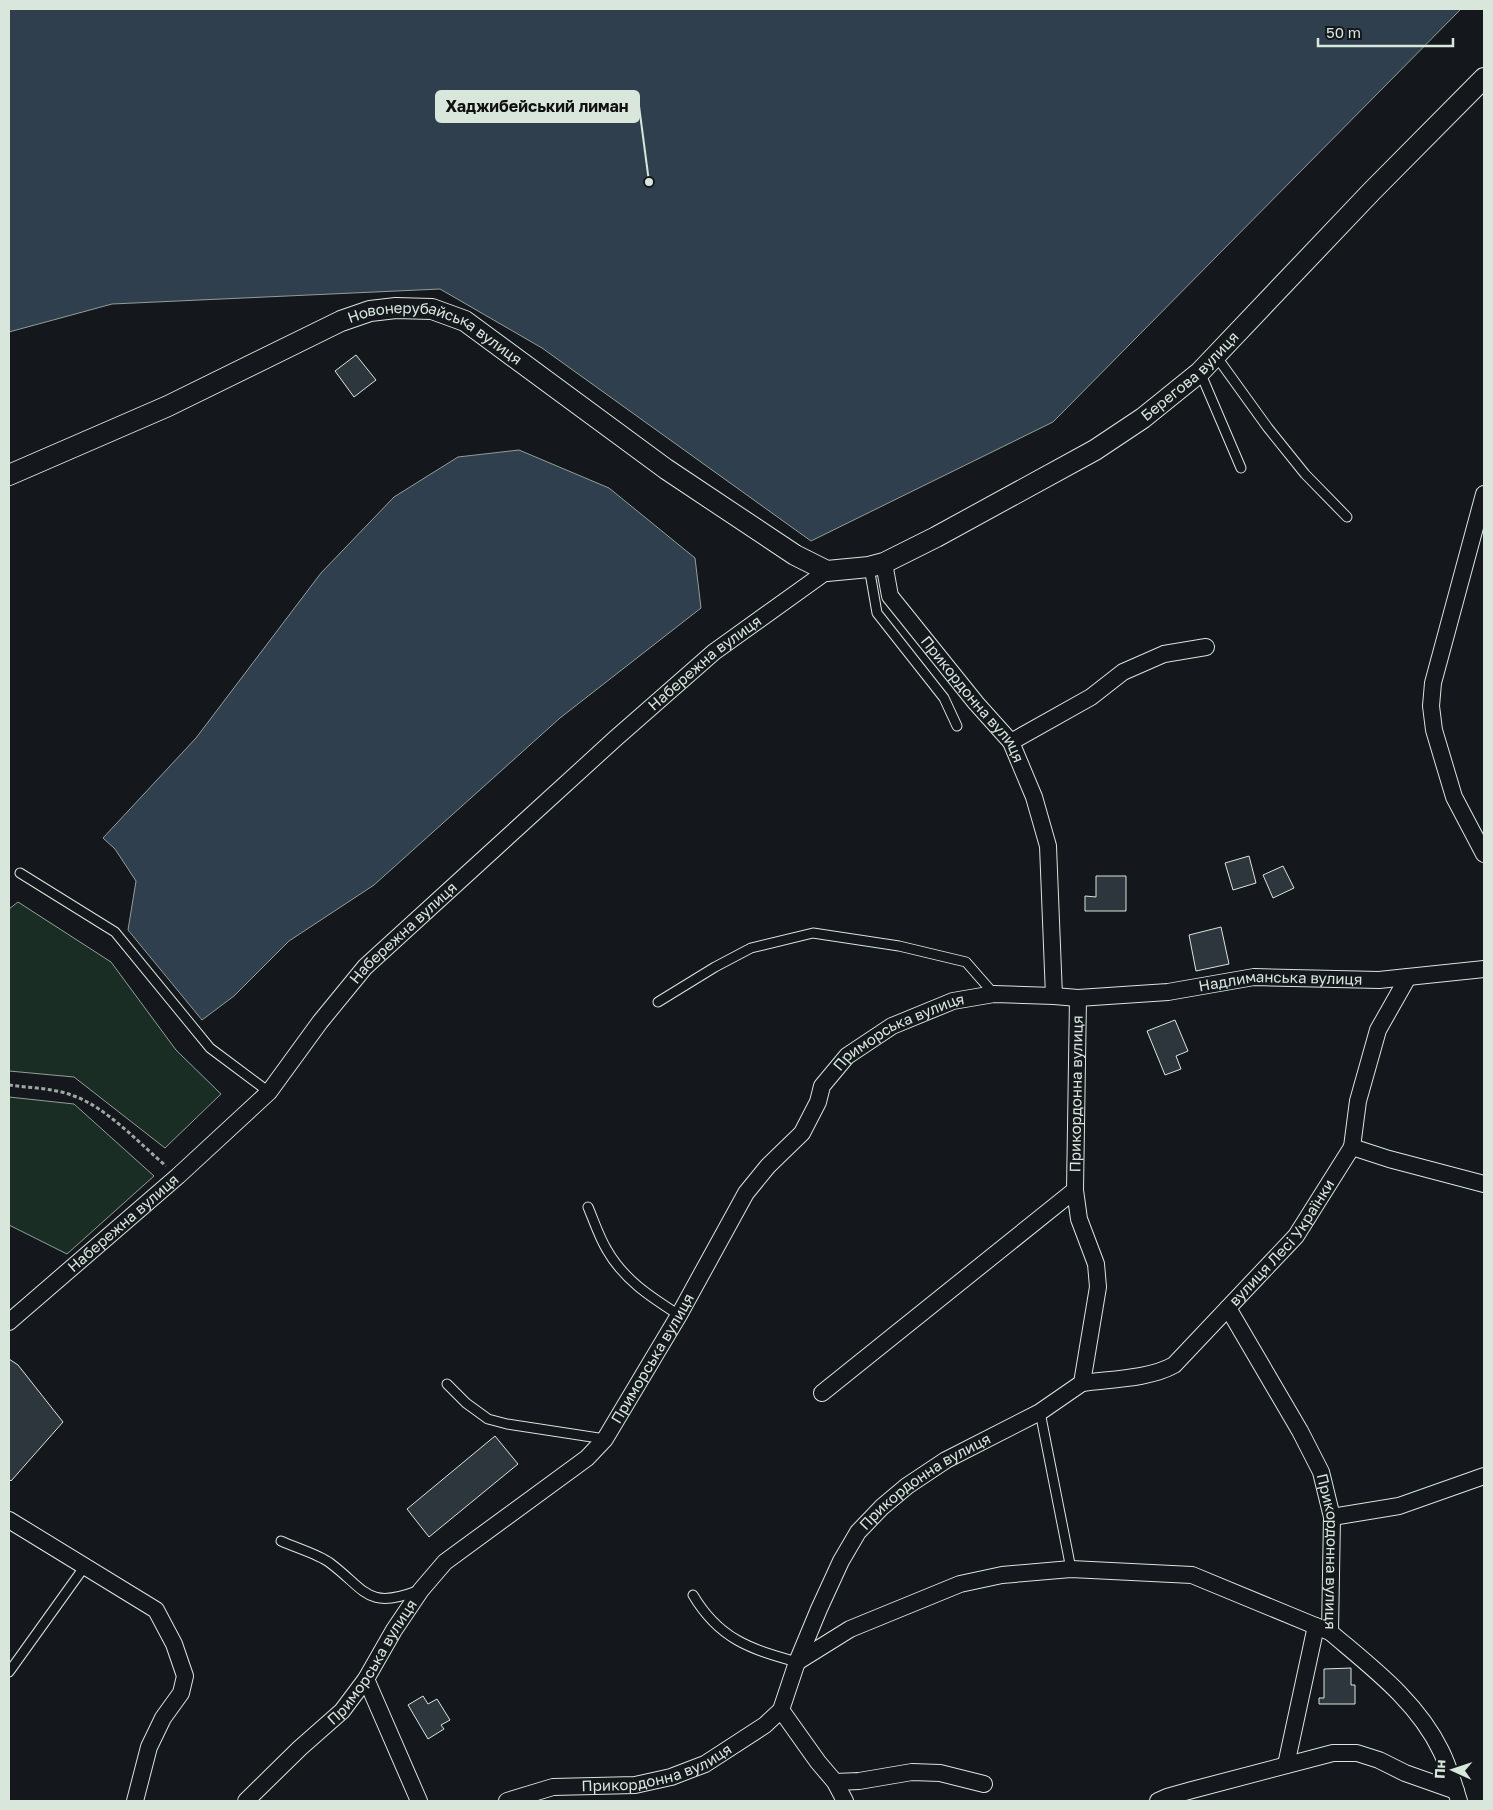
<svg xmlns="http://www.w3.org/2000/svg" width="1493" height="1810" viewBox="0 0 1493 1810" font-family="'Golos Text',sans-serif">
<style>
.green{fill:#1a2d24;stroke:#939e99}
.water{fill:#2f3f4d;stroke:#939e99}
.building{fill:#2c363c;stroke:#d8e6dc}
.lines{fill:none;stroke-linecap:round;stroke-linejoin:round}
.service-casing{stroke:#d8e6dc;stroke-width:11}
.minor-casing{stroke:#d8e6dc;stroke-width:18}
.tertiary-casing{stroke:#d8e6dc;stroke-width:22}
.path{stroke:#9da8a2;stroke-width:3;stroke-dasharray:4 2.5;stroke-linecap:butt}
.service{stroke:#14181c;stroke-width:9}
.minor{stroke:#14181c;stroke-width:16}
.tertiary{stroke:#14181c;stroke-width:20}
.labels{text-anchor:middle;stroke-width:4;stroke-linejoin:round;paint-order:stroke}
.street-label{font-size:15px;fill:#d8e6dc;stroke:#14181c}
.leader{fill:none;stroke:#d8e6dc;stroke-width:2}
.callout-dot{fill:#d8e6dc;stroke:#14181c;stroke-width:2}
.callout{fill:#d8e6dc;stroke:#d8e6dc;stroke-width:2}
.callout-label{font-size:16px;text-anchor:middle;font-weight:bold;fill:#111}
</style>
<rect width="100%" height="100%" fill="#14181c"/>
<g class="green">
<path d="M18,902L111,962L176,1050L221,1094L165,1148L74,1077L9,1071V909Z"/>
<path d="M9,1097L74,1104L154,1176L67,1254L9,1225Z"/>
</g>
<g class="water">
<path d="M9,9H1461L1053,422L811,541L542,348L440,289L112,304L9,332Z"/>
<path d="M519,450L609,488L695,558L701,608L560,718L374,885L289,941L234,996L202,1020L128,930L136,881L115,849L103,838L196,738L321,573L394,497L458,457Z"/>
</g>
<g class="building">
<path d="M356,355L376,380L354,397L335,371Z"/>
<path d="M1249,856L1256,883L1233,890L1225,863Z"/>
<path d="M1283,866L1294,888L1273,898L1263,875Z"/>
<path d="M1096,876H1126V911H1085V896L1096,897Z"/>
<path d="M1221,927L1229,964L1196,971L1189,935Z"/>
<path d="M1175,1020L1188,1051L1176,1056L1181,1069L1165,1075L1147,1031Z"/>
<path d="M9,1359L18,1365L63,1422L11,1481L9,1479Z"/>
<path d="M495,1436L518,1464L429,1537L407,1509Z"/>
<path d="M1351,1668V1685H1355V1704H1319V1698H1324V1669Z"/>
<path d="M423,1696L428,1704L437,1699L450,1720L441,1725L444,1729L428,1739L408,1705Z"/>
</g>
<g class="lines">
<g class="service-casing">
<g id="service">
<path d="M1216,356L1268,428L1305,474L1347,517"/>
<path d="M1200,372L1241,468"/>
<path d="M869,567L877,613L944,698L957,726"/>
<path d="M20,873L115,932L210,1048L269,1092"/>
<path d="M658,1002L715,967L751,948L813,933L899,946L966,962L994,994"/>
<path d="M588,1207C594,1221 599,1237 607,1250C624,1280 651,1297 679,1315"/>
<path d="M447,1384L466,1403L488,1419L507,1424L605,1439"/>
<path d="M1040,1412L1071,1569"/>
<path d="M281,1541C296,1548 318,1554 330,1563C366,1590 367,1610 417,1591"/>
<path d="M693,1595C719,1639 750,1649 797,1662"/>
<path d="M9,1672L85,1566"/>
</g>
</g>
<g class="minor-casing">
<g id="minor">
<path d="M1484,494L1433,683L1431,706L1434,730L1454,797L1484,854"/>
<path id="s1" d="M884,563L890,596L976,703L1011,742L1034,797L1048,846L1054,996"/>
<path d="M1011,742L1091,697L1123,672L1164,654L1206,647"/>
<path d="M1352,1147L1358,1101L1378,1030L1408,977"/>
<path id="s2" d="M1228,1308L1300,1431L1321,1472L1332,1517L1330,1632C1371,1667 1417,1701 1441,1751C1449,1767 1454,1785 1459,1801"/>
<path id="s3" d="M9,1322L178,1176L269,1092L320,1022L365,967L616,738L714,652L827,571"/>
<path id="s4" d="M1082,1383C1110,1379 1149,1379 1174,1365L1296,1236L1352,1147L1389,1159L1484,1184"/>
<path d="M822,1393L1075,1190"/>
<path d="M1332,1517L1399,1506L1484,1476"/>
<path d="M9,1520L156,1610L174,1644L185,1676L181,1693L163,1718L149,1747L135,1801"/>
<path d="M797,1662L850,1629L960,1584L1002,1575L1071,1569L1192,1575L1330,1632"/>
<path d="M366,1679L419,1801"/>
<path d="M781,1710L818,1762L835,1782L845,1801"/>
<path d="M1286,1765L1316,1626"/>
<path d="M835,1782L859,1781L912,1772L940,1773L984,1784"/>
<path id="s5" d="M246,1801L300,1748L342,1711L366,1679L394,1630L421,1590L445,1562L587,1458L605,1439L679,1315L746,1193L768,1166L802,1133L818,1102L822,1086L847,1056L892,1026L953,1001L994,994L1054,996L1078,998L1168,992L1254,977L1379,980L1484,969"/>
<path id="s6" d="M507,1801L553,1787L635,1785L671,1777L705,1764L765,1725L781,1710L797,1662L819,1609L841,1561L858,1532L882,1507L907,1486L946,1460L1040,1412L1082,1383L1098,1287L1096,1264L1079,1219L1075,1190L1078,998"/>
<path d="M1158,1801L1167,1797L1192,1790L1333,1753H1357L1379,1760L1405,1773L1456,1791"/>
</g>
</g>
<g class="tertiary-casing">
<g id="tertiary">
<path id="s7" d="M9,475L168,406L341,321L370,311L396,308L432,309L465,321L666,469L795,555L827,571L869,567L884,563L936,537L1095,450L1143,418L1200,372L1372,191L1484,78"/>
</g>
</g>
<path class="path" d="M9,1085C30,1088 54,1088 74,1096C107,1108 139,1143 166,1166"/>
<use href="#service" class="service"/>
<use href="#minor" class="minor"/>
<use href="#tertiary" class="tertiary"/>
</g>
<g class="labels">
<g class="street-label">
<text dy="5" stroke="none"><textPath href="#s7" startOffset="468">Новонерубайська вулиця</textPath></text>
<text dy="5" stroke="none"><textPath href="#s7" startOffset="1352">Берегова вулиця</textPath></text>
<text dy="5" stroke="none"><textPath href="#s3" startOffset="961">Набережна вулиця</textPath></text>
<text dy="5" stroke="none"><textPath href="#s1" startOffset="166">Прикордонна вулиця</textPath></text>
<text dy="5" stroke="none"><textPath href="#s3" startOffset="556">Набережна вулиця</textPath></text>
<text dy="5" stroke="none"><textPath href="#s5" startOffset="1421">Надлиманська вулиця</textPath></text>
<text dy="5" stroke="none"><textPath href="#s5" startOffset="1029">Приморська вулиця</textPath></text>
<text dy="5" stroke="none"><textPath href="#s6" startOffset="1056">Прикордонна вулиця</textPath></text>
<text dy="5" stroke="none"><textPath href="#s3" startOffset="151">Набережна вулиця</textPath></text>
<text dy="5" stroke="none"><textPath href="#s4" startOffset="258">вулиця Лесі Українки</textPath></text>
<text dy="5" stroke="none"><textPath href="#s5" startOffset="609">Приморська вулиця</textPath></text>
<text dy="5" stroke="none"><textPath href="#s6" startOffset="576">Прикордонна вулиця</textPath></text>
<text dy="5" stroke="none"><textPath href="#s2" startOffset="269">Прикордонна вулиця</textPath></text>
<text dy="5" stroke="none"><textPath href="#s5" startOffset="189">Приморська вулиця</textPath></text>
<text dy="5" stroke="none"><textPath href="#s6" startOffset="155">Прикордонна вулиця</textPath></text>
</g>
</g>
<path class="leader" d="M649 182L639 106"/>
<circle class="callout-dot" cx="649" cy="182" r="5"/>
<rect class="callout" x="436" y="91" width="203" height="31" rx="5"/>
<g class="callout-label">
<text x="537" y="112">Хаджибейський лиман</text>
</g>
<rect width="1493" height="1810" fill="none" stroke="#d8e6dc" stroke-width="20"/>
<g transform="translate(1453 1770) rotate(273)" stroke="#14181c" stroke-width="4" paint-order="stroke">
<path d="M0-4L9 19L0 12L-9 19Z" fill="#d8e6dc"/>
<text y="-8" font-size="14" font-weight="bold" text-anchor="middle" fill="#d8e6dc">Пн</text>
</g>
<path d="M1318 38v8h135v-8" fill="none" stroke="#d8e6dc" stroke-width="2.5"/>
<text x="1326" y="38" font-size="15" fill="#d8e6dc" stroke="#14181c" stroke-width="4" paint-order="stroke">50 m</text>
</svg>
